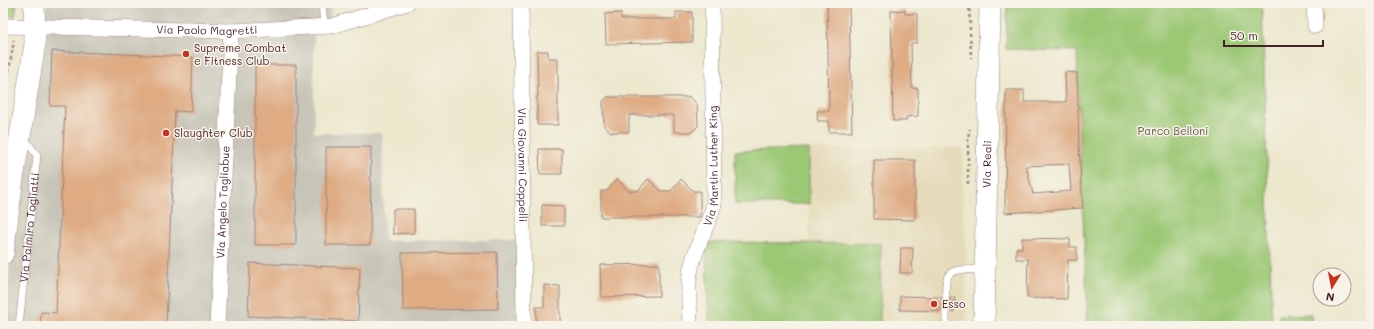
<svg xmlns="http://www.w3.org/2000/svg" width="1374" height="329" viewBox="0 0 1374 329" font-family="Mali,sans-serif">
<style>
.built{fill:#e5dbba}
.industrial{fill:#c7c5b8}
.green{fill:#9bc875;stroke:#727450}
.building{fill:#deab83;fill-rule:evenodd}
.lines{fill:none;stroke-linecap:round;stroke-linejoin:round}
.lane-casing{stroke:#9b837c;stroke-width:8}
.street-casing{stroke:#9b837c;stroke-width:16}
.secondary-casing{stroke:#9b837c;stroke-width:22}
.path{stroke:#9b837c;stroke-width:2.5;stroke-dasharray:3 3;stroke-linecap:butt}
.lane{stroke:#fff;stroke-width:7}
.street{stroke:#fff;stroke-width:15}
.secondary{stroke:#fff;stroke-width:21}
.poi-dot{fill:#c8321e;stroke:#f7f3e8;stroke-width:1.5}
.labels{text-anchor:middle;stroke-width:3;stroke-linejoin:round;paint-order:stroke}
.street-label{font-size:11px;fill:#4a1f2b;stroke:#f7f3e8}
.poi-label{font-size:11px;fill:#4a1f2b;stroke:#f7f3e8;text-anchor:start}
.park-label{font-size:11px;fill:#625241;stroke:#f7f3e8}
</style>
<rect width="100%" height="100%" fill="#f7f3e8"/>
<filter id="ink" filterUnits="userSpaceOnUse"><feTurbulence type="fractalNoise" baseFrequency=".025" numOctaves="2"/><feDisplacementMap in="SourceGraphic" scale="8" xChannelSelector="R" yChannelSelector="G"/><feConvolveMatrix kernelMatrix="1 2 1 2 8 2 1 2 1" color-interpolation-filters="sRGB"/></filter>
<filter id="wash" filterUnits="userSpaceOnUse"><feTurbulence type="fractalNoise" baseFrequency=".012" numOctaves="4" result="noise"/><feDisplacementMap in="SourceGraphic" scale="16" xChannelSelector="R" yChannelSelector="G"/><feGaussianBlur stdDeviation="0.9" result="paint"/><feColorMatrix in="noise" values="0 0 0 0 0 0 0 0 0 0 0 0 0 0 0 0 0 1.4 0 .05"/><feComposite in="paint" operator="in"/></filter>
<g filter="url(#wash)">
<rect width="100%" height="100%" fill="#ece7cd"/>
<path class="built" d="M963,148V216L966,239V326H880L881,244L809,243V149Z"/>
<path class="industrial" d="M47,3H330L331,22L314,23V133H382L384,241L517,240L518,326H4L14,220Z"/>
<g class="green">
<path d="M3,3H17L15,16H3Z"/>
<path d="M1007,3H1262L1272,326H1088C1084,234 1079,143 1077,51L1006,49Z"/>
<path d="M809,149V204H735V151Z"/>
<path d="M710,242L881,244L880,326H709L706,252Z"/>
<path d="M1311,314L1312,326H1279V315Z"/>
</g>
<g id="blocks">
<g class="building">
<path d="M827,3H849L852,132H829V121H818L817,111H829Z"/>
<path d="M905,10V14H917V43H911L912,88H918V116L906,117V121H893L891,11Z"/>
<path d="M676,12H692V42L606,44L605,14L621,13V19H676Z"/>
<path d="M52,51L193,57L191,112L175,111L166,326H40L41,312L56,313L65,106H50Z"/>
<path d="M537,51H548V58H558V125H537V96H538Z"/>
<rect x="255" y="65" width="41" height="180"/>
<path d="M1065,72L1077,73L1079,147L1083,208L1005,213L1006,90H1024V102H1066ZM1069,164L1071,191L1033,194L1026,166Z"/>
<path d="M607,97H690L697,104L698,126L692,132H674V115H629V132H611L604,126L603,102Z"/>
<path d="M326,147H371L370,245H326Z"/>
<path d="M539,149H562V174H540Z"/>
<path d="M874,160H915V220L874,219Z"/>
<path d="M617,179L629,191H638L648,179L661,191H671L681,179L693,191H700V217H601V191H607Z"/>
<path d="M542,205L564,206V226H542Z"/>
<path d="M393,209H414V233L393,234Z"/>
<path d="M1022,238L1070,239V247H1077V260H1068L1067,299L1027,298L1028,259H1016V248H1022Z"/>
<path d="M901,248H913L912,273H900Z"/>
<path d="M497,252L498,309L403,310L402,253Z"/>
<path d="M250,263L360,268L358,321L248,316Z"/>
<path d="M659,264V296L601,297L600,265Z"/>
<path d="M544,285L560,286V326H536V307H544Z"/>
<path d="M900,296L941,297L942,300L946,302L949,301L951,297H955L954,311H951L950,308L946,306L943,307L941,311L900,310Z"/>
</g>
</g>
</g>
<g filter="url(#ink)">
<use href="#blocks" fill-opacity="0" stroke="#9b837c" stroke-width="1"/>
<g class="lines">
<g class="lane-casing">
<g id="lane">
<path d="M322,3L324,26"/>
<path d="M946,297C946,291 945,283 947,278C951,266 973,270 983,270"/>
<path d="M946,311V320L948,326"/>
<path id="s1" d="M19,326L37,155L24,138"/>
</g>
</g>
<g class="street-casing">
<g id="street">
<path id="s2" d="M521,3L524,326"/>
<path d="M1314,3L1315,26"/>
<path id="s3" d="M3,26L231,31L332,26L407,3"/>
<path id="s4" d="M217,326L231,31"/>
<path id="s5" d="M690,326C690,308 687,290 690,273C694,249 708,227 714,204L712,3"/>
</g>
</g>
<g class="secondary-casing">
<g id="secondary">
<path d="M3,254L12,185L35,44L34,3"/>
<path id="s6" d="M984,326L990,3"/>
</g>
</g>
<g class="path">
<path d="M969,3L971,58"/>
<path d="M3,107L14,40"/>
<path d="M968,184V137L970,129"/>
</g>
<use href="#lane" class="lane"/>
<use href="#street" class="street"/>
<use href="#secondary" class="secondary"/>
</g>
</g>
<g class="poi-dot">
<circle cx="186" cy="54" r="4"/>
<circle cx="166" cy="133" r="4"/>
<circle cx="934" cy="304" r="4"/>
</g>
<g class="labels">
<g class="street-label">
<text dy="4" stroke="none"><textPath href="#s3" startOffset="204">Via Paolo Magretti</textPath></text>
<text dy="4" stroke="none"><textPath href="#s2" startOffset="162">Via Giovanni Coppelli</textPath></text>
<text dy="4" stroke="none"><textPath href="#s6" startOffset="162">Via Reali</textPath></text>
<text dy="4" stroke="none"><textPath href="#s5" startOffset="164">Via Martin Luther King</textPath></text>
<text dy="4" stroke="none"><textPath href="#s4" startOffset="124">Via Angelo Tagliabue</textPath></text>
<text dy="4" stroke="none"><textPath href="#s1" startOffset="99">Via Palmiro Togliatti</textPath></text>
</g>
<g class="poi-label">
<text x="194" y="52">Supreme Combat<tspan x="194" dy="13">e Fitness Club</tspan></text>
<text x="174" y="137">Slaughter Club</text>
<text x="942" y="308">Esso</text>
</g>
<g class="park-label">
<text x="1173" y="135">Parco Belloni</text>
</g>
</g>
<rect width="1374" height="329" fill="none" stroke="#f7f3e8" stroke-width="16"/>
<g transform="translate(1332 287) rotate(190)"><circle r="19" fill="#f7f3e8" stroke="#b29e9c"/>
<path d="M0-3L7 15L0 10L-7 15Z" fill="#c8321e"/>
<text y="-6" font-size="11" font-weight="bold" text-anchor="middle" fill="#4a1f2b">N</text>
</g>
<path d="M1224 40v6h99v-6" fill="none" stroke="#4a1f2b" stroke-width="2"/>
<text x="1230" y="40" font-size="12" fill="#4a1f2b" stroke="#f7f3e8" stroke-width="3" paint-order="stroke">50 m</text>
</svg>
